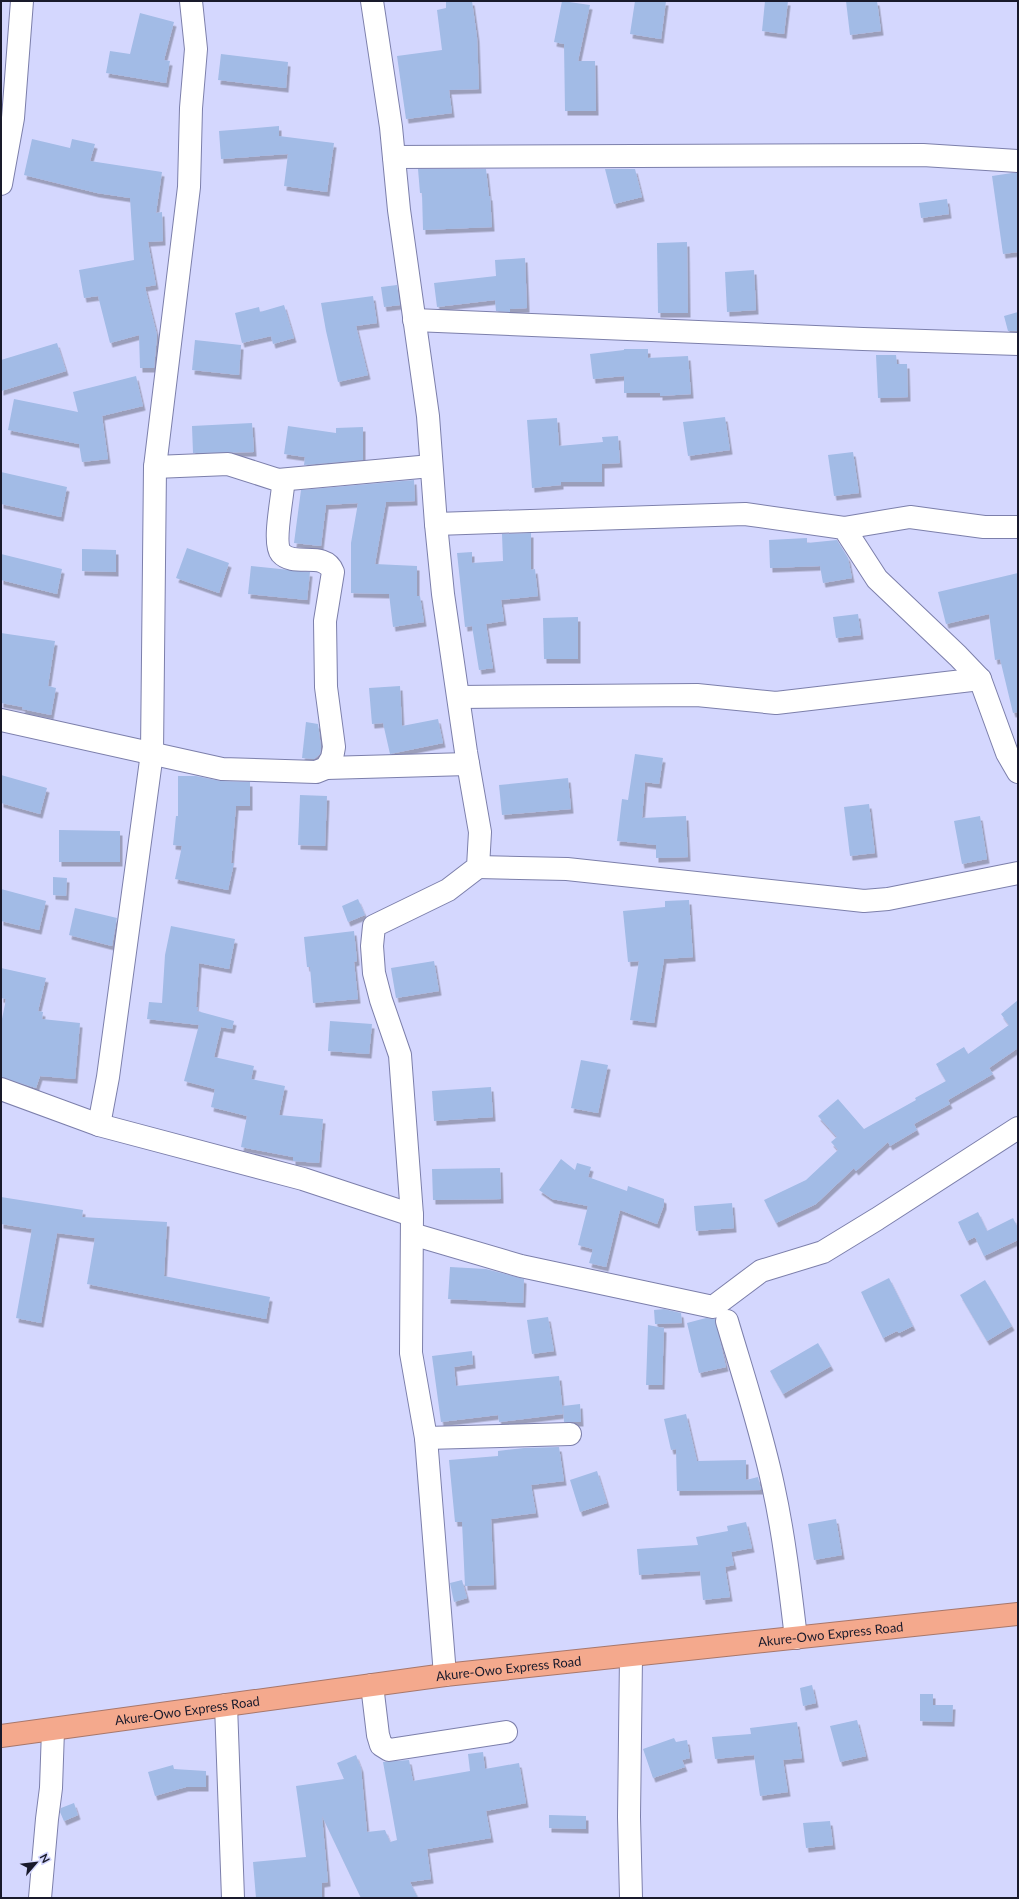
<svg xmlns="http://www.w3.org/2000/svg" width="1019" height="1899" viewBox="0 0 1019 1899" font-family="Lato,sans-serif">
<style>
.building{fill:#a2bbe6;filter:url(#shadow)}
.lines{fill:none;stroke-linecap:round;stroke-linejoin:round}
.minor-casing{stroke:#7c7fab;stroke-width:24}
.highway-casing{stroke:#a7776b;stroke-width:24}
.minor{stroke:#fff;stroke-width:22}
.highway{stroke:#f4a98d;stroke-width:22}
.labels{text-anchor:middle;stroke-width:3;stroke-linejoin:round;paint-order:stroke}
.street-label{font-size:13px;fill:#191a2b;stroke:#d4d7fe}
</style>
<defs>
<filter id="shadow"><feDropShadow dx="2.5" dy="4.5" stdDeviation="0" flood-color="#0004"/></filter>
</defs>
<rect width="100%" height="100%" fill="#d4d7fe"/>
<g class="building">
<path d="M446,1H472L477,37L479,89L449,90L452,113L406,119L397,56L442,50L437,10L446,8Z"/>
<path d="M562,1L590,5L578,61H595L596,111H565L564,44L554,42Z"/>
<path d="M635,1H666L661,39L630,34Z"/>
<path d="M765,1H788L784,34L762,31Z"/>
<path d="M846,1H877L881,31L850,35Z"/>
<path d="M140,13L174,22L164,60L170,61L166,83L106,73L110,51L130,54Z"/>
<path d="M221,54L288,62L286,88L218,80Z"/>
<path d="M279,126V136L334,143L327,192L284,186L288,154L221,159L219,131Z"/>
<path d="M32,139L70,148L72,139L95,144L90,161L162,172L156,213L162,212L163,241L148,242L156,285L145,287L157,335L154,368H140L139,335L110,343L98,296L84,298L79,270L134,260L130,198L97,193L24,175Z"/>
<path d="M418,169H486L489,196H490L492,227L423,230L422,193H420Z"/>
<path d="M605,169H635L642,197L614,204Z"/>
<path d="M1012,173H1018V252L1003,254L992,176Z"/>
<path d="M947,199L949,214L921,218L919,203Z"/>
<path d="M687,242L688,313H658L657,243Z"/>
<path d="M525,258L527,308L510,309V312L496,311L495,300L437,307L434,283L496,276L495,260Z"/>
<path d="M754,270L756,310L727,312L725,272Z"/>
<path d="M397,285L400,305L384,307L381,287Z"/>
<path d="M373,296L377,323L356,326L368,375L338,382L326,331L321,303Z"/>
<path d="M284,305L294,338L273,344L271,336L242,343L235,313L259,307L260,312Z"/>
<path d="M1018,312V331H1008L1004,316Z"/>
<path d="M195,340L241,345L239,375L192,370Z"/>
<path d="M57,343L66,371L1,391V360Z"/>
<path d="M624,349H648V358L688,356L691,394L660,396V393H624V376L593,379L590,354L624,350Z"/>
<path d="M876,355H896L897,364H907L908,397L878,398Z"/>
<path d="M136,376L143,406L102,416L108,459L82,462L79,444L8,430L14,399L78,412L73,392Z"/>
<path d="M725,417L730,450L688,456L683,422Z"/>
<path d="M557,418L559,446L603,442L602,437L618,436L620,463L602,464V482H561V485L532,488L527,420Z"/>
<path d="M252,423L254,452L193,453L192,426Z"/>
<path d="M288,426L336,433V428L363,427V460L304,465L305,457L284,454Z"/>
<path d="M853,452L859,493L834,496L828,455Z"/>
<path d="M1,472L67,487L61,517L1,504Z"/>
<path d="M414,480L415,501L386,502L375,564L417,566V596H420L424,622L393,627L389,594L351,593V543L358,503L326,505L321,546L294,543L301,490Z"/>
<path d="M531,533V570L535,569L538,596L501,600L504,621L486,624L493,668L479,670L472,626L465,627L457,553L472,552V563L503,561L502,534Z"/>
<path d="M807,538V543L837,540L848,558L852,578L823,583L820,566L770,568L769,540Z"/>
<path d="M187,548L229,563L219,593L176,578Z"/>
<path d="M82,549L116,550V572L82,571Z"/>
<path d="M1,554L62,569L57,594L1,580Z"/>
<path d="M251,566L310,572L307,600L248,594Z"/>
<path d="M1018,573V712L1013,713L1000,659L995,660L989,614L946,624L938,592Z"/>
<path d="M858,614L861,635L836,638L833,617Z"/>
<path d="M578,617V659H544L543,618Z"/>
<path d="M1,633L55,641L48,686L56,688L51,715L22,709L23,707L1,703Z"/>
<path d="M400,686L402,726L438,719L443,743L390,754L383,723L372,724L369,688Z"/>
<path d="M306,722L318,724L321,747L320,754L314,759L302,758Z"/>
<path d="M635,754L663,758L659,784L645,782L642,818L686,816L688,857L656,858V845L617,841L622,799L628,800Z"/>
<path d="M1,775L47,788L40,814L1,803Z"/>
<path d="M178,776H196L221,781L250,782V806H236L231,863H234L228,890L175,879L182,846L173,845L176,816H178Z"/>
<path d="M568,778L571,809L502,815L499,785Z"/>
<path d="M300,795L327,796L325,846L298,845Z"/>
<path d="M869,804L875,853L850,856L844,807Z"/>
<path d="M980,816L987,859L962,864L954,821Z"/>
<path d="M59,830L120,831V862H59Z"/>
<path d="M53,877L67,878L66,896L53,895Z"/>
<path d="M1,889L46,901L39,930L1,921Z"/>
<path d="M358,899L365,915L348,922L342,906Z"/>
<path d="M689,900L693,957L664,959L654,1023L630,1020L639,961L628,962L623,911L665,907V901Z"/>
<path d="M75,908L117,918L112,946L69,935Z"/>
<path d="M171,926L235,939L229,969L199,963L196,1007H198L197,1011L234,1021L232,1029L221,1027L214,1057L254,1066L251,1079L285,1086L279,1115L323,1119L319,1163L293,1161V1157L241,1147L247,1116L211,1107L215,1089L184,1081L199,1025L147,1019L149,1002L162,1003L165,955Z"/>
<path d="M354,931L357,961L354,962L358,999L313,1003L310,967H307L304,937Z"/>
<path d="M434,961L439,991L396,998L391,968Z"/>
<path d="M1,968L46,978L38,1011L43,1012L42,1019L80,1023L75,1079L40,1076L36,1088L1,1077V1024L6,999L1,998Z"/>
<path d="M1018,1000V1048L989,1068L993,1074L948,1100L950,1104L914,1124L917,1130L890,1146L888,1142L856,1171L854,1168L816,1204L776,1223L764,1200L806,1180L838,1150L831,1142L837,1137L818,1116L838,1099L864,1129L916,1100L915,1098L946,1081L936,1064L964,1047L968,1054L1009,1025L1001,1014Z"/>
<path d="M330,1021L372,1024L369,1054L328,1051Z"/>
<path d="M581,1060L608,1065L598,1113L571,1108Z"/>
<path d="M491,1087L493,1117L434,1121L432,1091Z"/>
<path d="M561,1159L575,1170L577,1163L591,1167L588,1177L627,1191L628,1186L664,1199V1205L657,1224L620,1210L606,1267L589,1263L593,1249L578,1245L588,1206L552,1199L539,1190Z"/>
<path d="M500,1168L501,1199L433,1200L432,1169Z"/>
<path d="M1,1197L83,1210L82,1217L167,1222L164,1276L270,1297L266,1319L87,1284L95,1238L57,1233L41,1323L16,1318L32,1229L1,1224Z"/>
<path d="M732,1203L734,1228L696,1231L694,1206Z"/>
<path d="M978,1212L987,1231L1013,1218L1018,1228V1240L984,1256L975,1237L967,1241L958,1222Z"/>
<path d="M450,1267L486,1269L524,1279L523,1303L448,1299Z"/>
<path d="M889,1278L913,1326L899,1333L897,1331L883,1338L861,1292Z"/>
<path d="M985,1280L1012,1326L987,1341L960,1295Z"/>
<path d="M664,1309L681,1313L682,1323L655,1324L654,1310Z"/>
<path d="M548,1317L554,1351L532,1354L527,1320Z"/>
<path d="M706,1318L715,1319L726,1367L699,1373L687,1323Z"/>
<path d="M648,1325L664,1328L662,1385H646Z"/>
<path d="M818,1343L831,1366L783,1394L770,1371Z"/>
<path d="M472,1351L473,1364L454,1367L456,1386L559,1376L563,1414L499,1422L498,1415L441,1422L432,1356Z"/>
<path d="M580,1404L581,1422H564L563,1406Z"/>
<path d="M686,1414L697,1461L746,1460V1480L758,1477L761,1490L677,1491L676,1449L671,1450L664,1419Z"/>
<path d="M559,1447L564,1481L531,1485L536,1513L491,1519L494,1585L465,1586L462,1522H455L449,1460L498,1456V1451L524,1448Z"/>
<path d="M597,1471L607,1503L580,1512L570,1480Z"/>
<path d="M836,1519L842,1555L814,1560L808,1524Z"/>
<path d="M746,1522L752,1548L731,1552L734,1565L725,1567L730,1597L703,1600L700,1571L639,1575L637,1549L698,1545L696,1537L728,1531L727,1526Z"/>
<path d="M462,1580L467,1598L454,1602L450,1583Z"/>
<path d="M812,1685L816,1703L803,1706L800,1688Z"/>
<path d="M920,1694H933V1705H953L952,1722L920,1721Z"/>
<path d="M857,1720L866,1756L840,1762L830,1726Z"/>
<path d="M797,1722L802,1758L783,1760L788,1792L760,1796L754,1755L715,1759L712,1737L751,1734L750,1728Z"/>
<path d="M674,1738L676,1742L687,1740L690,1758L682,1760L685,1767L653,1778L643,1749Z"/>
<path d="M483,1752L485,1769L519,1763L526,1803L486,1811L491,1838L427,1849L431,1879L410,1882L418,1898H361L322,1816L328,1882L322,1883V1898H256L253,1862L306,1857L296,1786L344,1779L337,1763L356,1755L361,1768L367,1832L385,1830L390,1842L397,1840L383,1762L409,1760L413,1781L470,1771L468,1754Z"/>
<path d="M173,1765L174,1769L206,1771V1787H186L155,1796L148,1772Z"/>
<path d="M74,1803L78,1815L64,1821L60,1812L61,1808Z"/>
<path d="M549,1815L586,1816V1829L549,1828Z"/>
<path d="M830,1821L833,1845L806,1848L803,1823Z"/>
</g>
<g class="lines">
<g class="minor-casing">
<g id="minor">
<path d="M372,1L391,127L399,210L428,416L436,524L443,594L466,752L480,832L478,867L448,890L374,926L372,946L374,973L381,1000L400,1055L412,1215L411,1353L426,1438L445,1675"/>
<path d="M394,157L923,155L1018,161"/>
<path d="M1,184L13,118L22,1"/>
<path d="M414,320L863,339L1018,344"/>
<path d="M278,480L431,466"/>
<path d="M436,524L745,514L844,528L877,579L958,656L980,679L776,703L697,695L459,697"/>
<path d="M844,528L910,517L984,527H1018"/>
<path d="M980,679L1007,753L1018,772"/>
<path d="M1,720L222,769L316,772L326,768L332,758L334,747L326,687L325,621L333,572C325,550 294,568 281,553C273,543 282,500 283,486L278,480L228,464L155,467"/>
<path d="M326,768L468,764"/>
<path d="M478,867L567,869L864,901L888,899L1018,873"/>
<path d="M1,1089L99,1125L303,1179L412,1215"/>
<path d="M99,1125L108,1077L152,753L155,467L189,187L191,108L196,49L191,1"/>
<path d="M412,1234L521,1266L713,1307L761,1271L823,1252L877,1219L1018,1128"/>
<path d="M727,1321C743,1375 761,1429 773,1485C784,1535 790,1587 796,1638"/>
<path d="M426,1438L570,1434"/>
<path d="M631,1656L629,1817L631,1898"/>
<path d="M372,1685L378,1735L381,1745L389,1750L506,1732"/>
<path d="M226,1705L233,1898"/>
<path d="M40,1898L47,1819L51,1788L53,1730"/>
</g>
</g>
<g class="highway-casing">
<g id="highway">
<path id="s1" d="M1,1736L445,1675L1018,1614"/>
</g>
</g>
<use href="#minor" class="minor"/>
<use href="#highway" class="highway"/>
</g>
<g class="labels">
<g class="street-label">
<text dy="5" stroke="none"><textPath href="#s1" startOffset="836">Akure-Owo Express Road</textPath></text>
<text dy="5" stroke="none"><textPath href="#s1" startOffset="512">Akure-Owo Express Road</textPath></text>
<text dy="5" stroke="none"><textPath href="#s1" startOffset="188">Akure-Owo Express Road</textPath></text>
</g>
</g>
<rect width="1019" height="1899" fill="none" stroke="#191a2b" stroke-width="4"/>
<g transform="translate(36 1863) rotate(62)" stroke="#d4d7fe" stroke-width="3" paint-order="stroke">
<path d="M0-3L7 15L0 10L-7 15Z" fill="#191a2b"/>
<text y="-6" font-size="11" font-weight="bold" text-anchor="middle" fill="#191a2b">N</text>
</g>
</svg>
